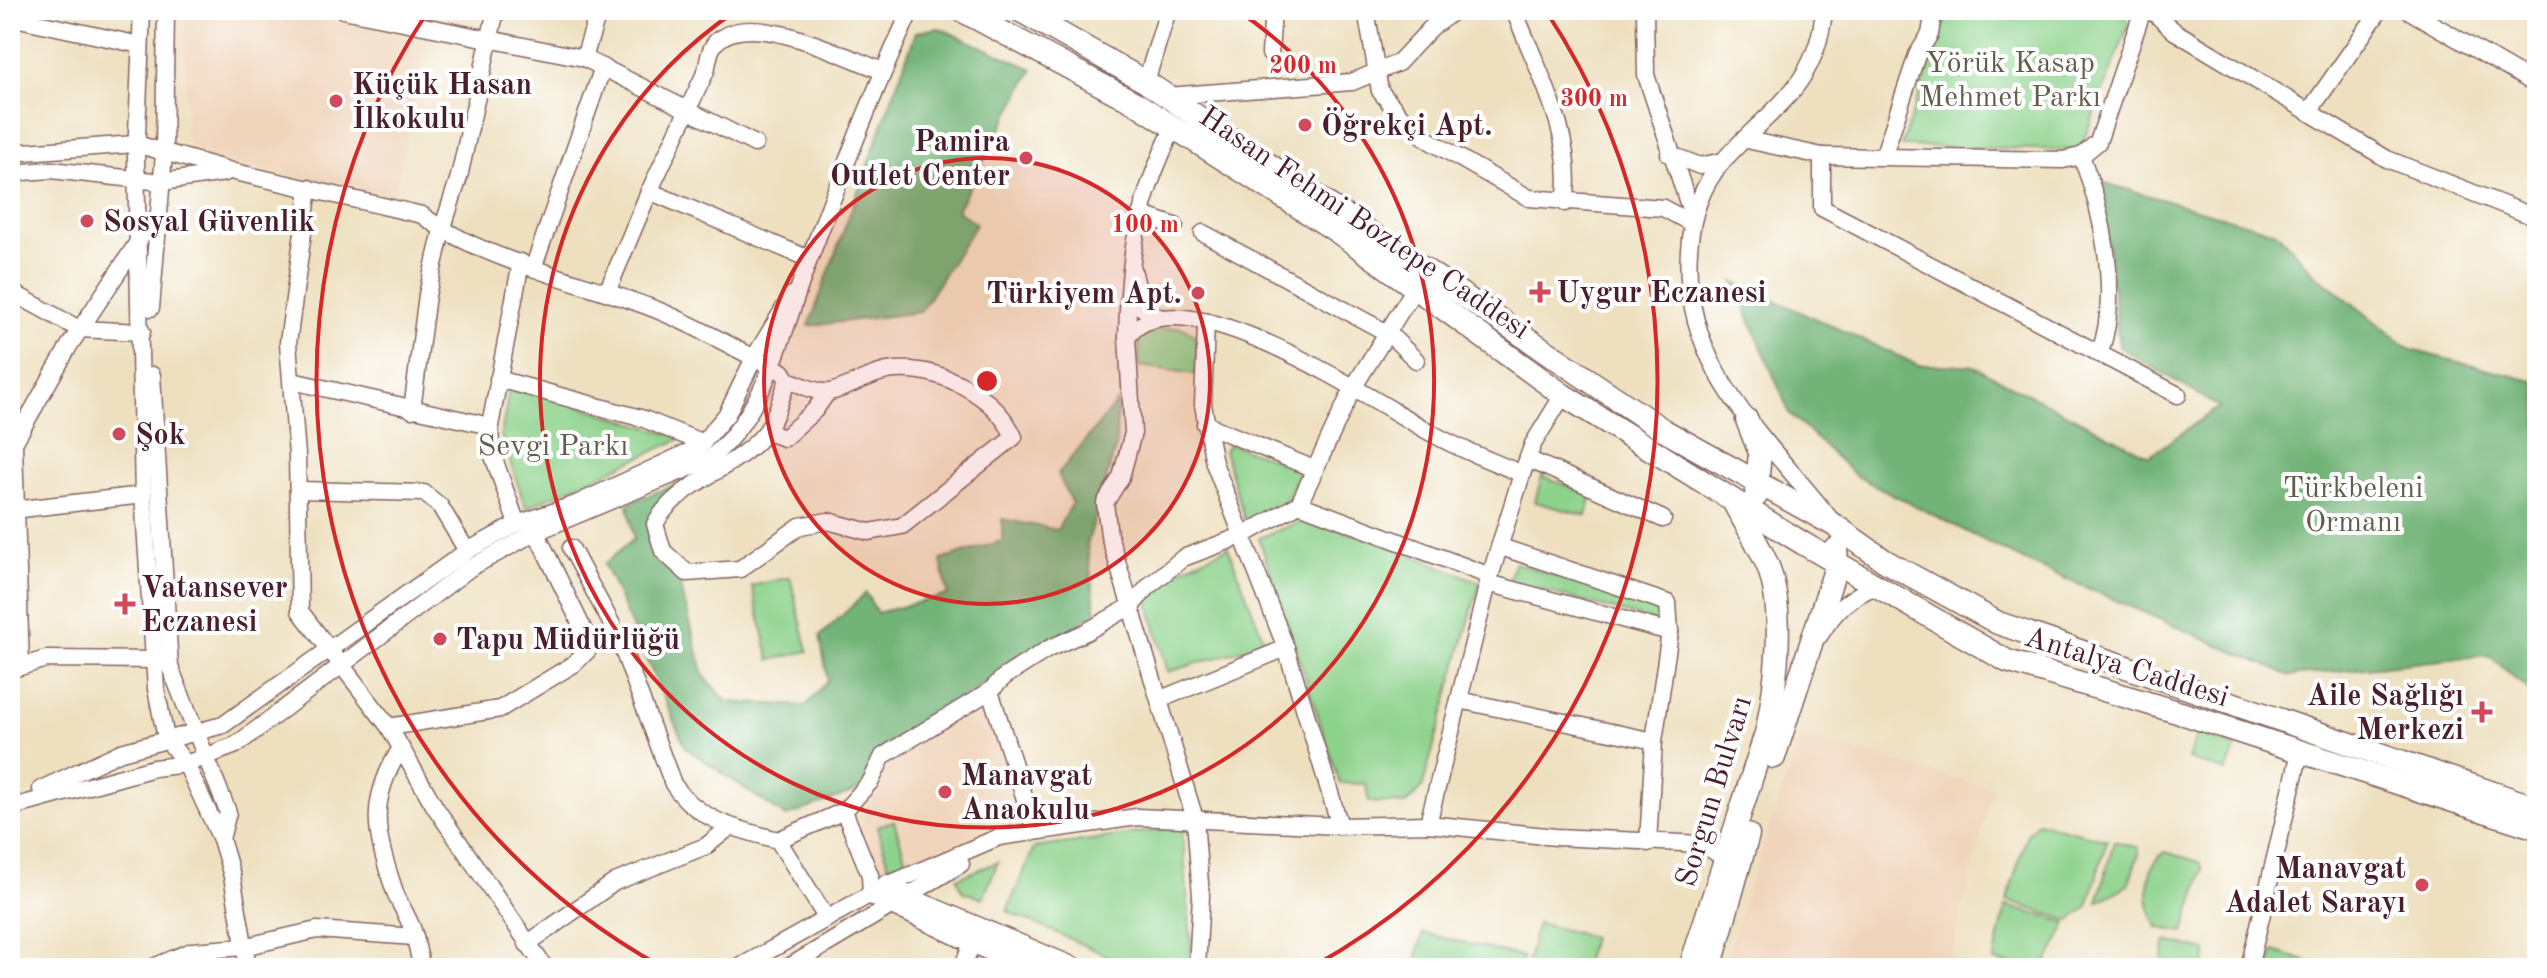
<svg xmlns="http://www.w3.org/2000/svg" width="2547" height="978" viewBox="0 0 2547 978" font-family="'Old Standard TT',serif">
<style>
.built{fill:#f0d5bc}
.green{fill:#8dd28b;stroke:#6c785b;stroke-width:2}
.forest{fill:#72b477;stroke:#5e6a51;stroke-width:2}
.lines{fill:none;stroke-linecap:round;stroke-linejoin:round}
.minor-casing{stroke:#83635f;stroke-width:19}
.tertiary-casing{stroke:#83635f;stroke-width:23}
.secondary-casing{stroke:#83635f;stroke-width:25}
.minor{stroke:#fff;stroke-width:16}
.tertiary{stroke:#fff;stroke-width:20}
.secondary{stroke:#fff;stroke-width:22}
.ring{fill:none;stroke:#d62828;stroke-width:4}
.poi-dot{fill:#d1495b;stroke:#fff;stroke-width:3}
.labels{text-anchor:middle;stroke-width:8;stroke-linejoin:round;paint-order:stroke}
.park-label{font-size:30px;fill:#615e4d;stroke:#fff}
.poi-label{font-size:30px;font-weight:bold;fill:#4a1f2b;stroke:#fff;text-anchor:start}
.street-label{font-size:30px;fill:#4a1f2b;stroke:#fff}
.centre{fill:#d62828;stroke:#fff;stroke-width:4}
.ring-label{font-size:24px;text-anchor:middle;font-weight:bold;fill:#d62828;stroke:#fff;stroke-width:8;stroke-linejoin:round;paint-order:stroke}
</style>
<rect width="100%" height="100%" fill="#fff"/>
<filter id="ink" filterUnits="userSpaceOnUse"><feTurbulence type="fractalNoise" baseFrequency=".0125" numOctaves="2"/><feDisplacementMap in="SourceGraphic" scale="16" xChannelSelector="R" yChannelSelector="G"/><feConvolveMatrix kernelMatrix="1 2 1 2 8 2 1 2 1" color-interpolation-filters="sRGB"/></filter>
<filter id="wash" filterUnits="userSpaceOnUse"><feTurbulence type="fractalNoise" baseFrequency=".006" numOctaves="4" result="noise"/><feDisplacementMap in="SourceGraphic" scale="32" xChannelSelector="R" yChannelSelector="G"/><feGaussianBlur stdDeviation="1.8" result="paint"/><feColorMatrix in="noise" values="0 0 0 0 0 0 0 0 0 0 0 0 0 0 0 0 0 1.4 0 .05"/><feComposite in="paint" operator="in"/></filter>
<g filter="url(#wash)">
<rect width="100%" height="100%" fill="#eee0bf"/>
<g class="built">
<path d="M185,10L265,12L428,37L394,199L194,154L186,135Z"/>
<path d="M985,695L1026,821L944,847L896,872H886L878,867L861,827L882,765Z"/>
<path d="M1801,736L1992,789L1948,968H1724L1746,894Z"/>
</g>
<g class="green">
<path d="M1946,10H2122L2129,24L2080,150L1901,146L1945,20Z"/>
<path d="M1181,327L1199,338L1196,374L1139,366V331Z"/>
<path d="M510,385L683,438L526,508L501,435Z"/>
<path d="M1229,444L1300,468L1284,507L1245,522L1224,450Z"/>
<path d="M1542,476L1592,495L1587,516L1535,502Z"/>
<path d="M1306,519L1380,542L1480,582L1422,788L1406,804L1369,802L1366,784L1340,783L1259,538Z"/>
<path d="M1228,547L1265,643L1168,672L1148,600L1181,569Z"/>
<path d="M1514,563L1657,607L1665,612V624L1509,581Z"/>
<path d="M790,577L808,651L770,660L752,586Z"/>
<path d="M2197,733L2236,747L2226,772L2188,759Z"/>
<path d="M894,821L906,861L889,866L877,826Z"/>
<path d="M2038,822L2107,840L2088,906L2070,921L2007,901L2027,834Z"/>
<path d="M1182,827L1193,968H1135L1007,911L1034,848Z"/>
<path d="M2114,841L2139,848V853L2128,885L2098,902Z"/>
<path d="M2165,852L2200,862L2203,869L2184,932L2159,928C2144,911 2143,864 2165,852Z"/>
<path d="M998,862L983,898L963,892L957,878Z"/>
<path d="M2006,906L2067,923L2044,968H2022L1994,961Z"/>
<path d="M1537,923L1592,937L1584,968H1526Z"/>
<path d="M1423,933L1523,957L1520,968H1414Z"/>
<path d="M2166,941L2207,951L2204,968H2161Z"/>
<path d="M2274,951L2308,962L2307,968H2269Z"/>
</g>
<g class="forest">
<path d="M939,28L1033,69L957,210L976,224L920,312L809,326L916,32Z"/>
<path d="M2101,182L2276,232L2314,273L2411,350L2537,382V698L2489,655L2290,676L2025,561L1856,476L1790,414L1734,282L1918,365H1971L2149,456L2219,407L2119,347Z"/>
<path d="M1117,402L1116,446L1087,545L1096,613L883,747L861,789L786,817L686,748L604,564L634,539L628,504L699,474L648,541L680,585L704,676L727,702L806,706L828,680L820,636L866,593L877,613L948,595L941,560L1002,541V519L1057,530L1072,504L1058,474Z"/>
</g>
</g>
<g filter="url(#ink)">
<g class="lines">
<g class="minor-casing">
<g id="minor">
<path d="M142,10L136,158L143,495L156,689L166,738L186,764L221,839L232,876L248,968"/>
<path d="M343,10L584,58"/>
<path d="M599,10L584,58L755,144"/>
<path d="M1366,10L1380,91L1402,118L1430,141L1529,198L1663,208L1691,223"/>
<path d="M1514,10C1537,70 1576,137 1565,203"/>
<path d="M1645,10L1646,75L1693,218"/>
<path d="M1824,10C1817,89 1769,109 1723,161C1701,186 1691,218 1689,250C1681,367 1765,436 1831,520"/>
<path d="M2151,10L2174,31L2387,159L2537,218"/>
<path d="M2408,10L2537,85"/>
<path d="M10,17L140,45"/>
<path d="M1270,54L1273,10"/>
<path d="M1146,82L1168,10"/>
<path d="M1167,96L1352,82L1398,63L1431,28L1455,10"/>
<path d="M2310,110L2380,10"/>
<path d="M1747,140L1822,156V208L2178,395"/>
<path d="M10,153L136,144L235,172L422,215C481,260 581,281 652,308C697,325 739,352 783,372L788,380C800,384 818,394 830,392C852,387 873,371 896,370C941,367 996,396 1014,437L902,526L869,532L828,521L800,526L740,569L687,573L663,551L655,524C677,482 735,470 765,433C776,419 781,396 788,380"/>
<path d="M1669,154L1700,166L1723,161"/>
<path d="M1822,156L2063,160L2081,156L2098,142L2143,10"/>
<path d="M2081,156C2103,210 2121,299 2099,354"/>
<path d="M1883,157L1917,55L1930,34L1934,10"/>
<path d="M10,173L51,170L162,182L225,173"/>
<path d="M309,188L288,343L297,455L300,611L389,727L500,709L574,664L588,650L586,635L536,532"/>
<path d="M649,191L809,259"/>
<path d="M1140,214L1175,226"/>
<path d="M1203,233L1389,334L1416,360"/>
<path d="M534,266L603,67"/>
<path d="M1134,273L1142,308L1159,317"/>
<path d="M10,291L79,329L142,332"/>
<path d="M607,292L649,192L706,71C709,59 709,45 721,38C758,12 845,57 883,71"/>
<path d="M151,308L164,154L166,10"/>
<path d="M1206,323L1203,405L1214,463L1286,648L1340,826"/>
<path d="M1127,338C1129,254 1136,204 1174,127"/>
<path d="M152,375L170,667L228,812L221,839"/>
<path d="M498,379L644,419L703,443"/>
<path d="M292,381L490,426"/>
<path d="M412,410L427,295L442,230L459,177L496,10"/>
<path d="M1205,424L1314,469"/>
<path d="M766,432L784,438L815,410L827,393"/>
<path d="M14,446L21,666"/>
<path d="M10,450L69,346L140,239"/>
<path d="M1528,459L1663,519"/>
<path d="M298,490L424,493L440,506L467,551"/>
<path d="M1299,504L1490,576"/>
<path d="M13,510L143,495"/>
<path d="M517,524L491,450L490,426L521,262"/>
<path d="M1501,547L1668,603L1670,632L1654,741L1648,843"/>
<path d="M571,548L617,634L673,784C698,821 737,829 778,840L827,919"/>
<path d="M1488,583L1670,632"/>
<path d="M1820,635C1836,609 1848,598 1876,586"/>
<path d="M10,670L46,659L156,660"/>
<path d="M1161,699L1286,648"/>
<path d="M1459,700L1654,741"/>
<path d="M389,727L435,807L545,968"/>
<path d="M41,789L121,752L223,725L467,551L517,524L576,504L699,447L727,414L754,358L792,295"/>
<path d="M10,808L154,768L186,764L236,745L470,568L536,532L708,460C768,412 783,328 809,260C841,176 873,92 911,10"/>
<path d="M844,811L871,781L883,756L990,691"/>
<path d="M1428,824L1488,583L1522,474L1533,444L1563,395"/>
<path d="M1035,830L990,691L1004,677L1048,649L1086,632L1131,606L1150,585L1183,558L1244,535L1299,504L1353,388L1415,288"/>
<path d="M778,840L844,811L870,875L871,894"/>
<path d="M415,937L421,965"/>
<path d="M527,944L615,882L706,846L730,827"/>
<path d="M151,968L192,951L243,947L317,930L415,937C411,920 401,908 395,892C375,833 367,802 401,748"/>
<path d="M738,968L887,885L999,837L1137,817L1340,826L1428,824L1556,837L1703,844L1725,859"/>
<path d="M787,968L961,864"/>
<path d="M962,968L972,944"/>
<path d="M1197,968L1201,896L1195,819L1109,535L1105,503L1121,477L1133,433L1127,338C1175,265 1379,405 1433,434C1461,450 1492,461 1522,474"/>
<path d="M2249,968L2300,752"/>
</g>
</g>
<g class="tertiary-casing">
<g id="tertiary">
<path d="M887,885L920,903L1074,968"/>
<path d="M871,894L1027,968"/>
</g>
</g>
<g class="secondary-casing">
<g id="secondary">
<path d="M961,10L1137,104L1338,232L1563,395L1804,544L2007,661L2184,714L2537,828"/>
<path d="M1019,10L1146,82L1663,430L1834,525L1885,561L1998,623L2537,808"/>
<path d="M1747,420L1760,453L1756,496"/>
<path d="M1774,757L1837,564L1836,549"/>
<path d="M1690,968L1767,730C1776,683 1785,615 1769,569C1760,546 1746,525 1734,503"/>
<path d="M1710,968L1748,835"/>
</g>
</g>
<use href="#minor" class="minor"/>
<use href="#tertiary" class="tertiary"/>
<use href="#secondary" class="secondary"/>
</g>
</g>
<circle cx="987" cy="381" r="223" fill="#d62828" fill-opacity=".12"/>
<g class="ring">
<circle cx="987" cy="381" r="223"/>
<path d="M1237 10A447 447 0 1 1 737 10"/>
<path d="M662 967A670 670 0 0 1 428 11M1546 11A670 670 0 0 1 1312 967"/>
</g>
<g class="poi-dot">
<circle cx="336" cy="101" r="8"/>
<circle cx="1305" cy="125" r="8"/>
<circle cx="1026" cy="158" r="8"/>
<circle cx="87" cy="221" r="8"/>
<path d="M1536 280h8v8h8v8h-8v8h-8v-8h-8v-8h8z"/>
<circle cx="1198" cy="293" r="8"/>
<circle cx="119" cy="434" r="8"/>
<path d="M121 592h8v8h8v8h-8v8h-8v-8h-8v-8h8z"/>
<circle cx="440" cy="639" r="8"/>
<path d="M2478 700h8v8h8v8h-8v8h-8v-8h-8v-8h8z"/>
<circle cx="945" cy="792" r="8"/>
<circle cx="2422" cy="885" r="8"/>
</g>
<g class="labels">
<g class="park-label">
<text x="2010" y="72">Yörük Kasap<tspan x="2010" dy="34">Mehmet Parkı</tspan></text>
<text x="553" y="455">Sevgi Parkı</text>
<text x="2353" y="497">Türkbeleni<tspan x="2353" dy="34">Ormanı</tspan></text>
</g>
<g class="poi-label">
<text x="352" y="94">Küçük Hasan<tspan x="352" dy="34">İlkokulu</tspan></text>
<text x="1321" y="135">Öğrekçi Apt.</text>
<text x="1010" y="151" text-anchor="end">Pamira<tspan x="1010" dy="34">Outlet Center</tspan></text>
<text x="103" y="231">Sosyal Güvenlik</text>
<text x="1556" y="302">Uygur Eczanesi</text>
<text x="1182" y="303" text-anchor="end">Türkiyem Apt.</text>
<text x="135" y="444">Şok</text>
<text x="141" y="597">Vatansever<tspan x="141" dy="34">Eczanesi</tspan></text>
<text x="456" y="649">Tapu Müdürlüğü</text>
<text x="2464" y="705" text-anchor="end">Aile Sağlığı<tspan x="2464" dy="34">Merkezi</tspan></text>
<text x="961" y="785">Manavgat<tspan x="961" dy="34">Anaokulu</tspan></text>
<text x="2406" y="878" text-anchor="end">Manavgat<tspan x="2406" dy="34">Adalet Sarayı</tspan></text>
</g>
<g class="street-label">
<text transform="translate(1365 222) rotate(34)" y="10">Hasan Fehmi Boztepe Caddesi</text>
<text transform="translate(2127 666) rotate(17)" y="10">Antalya Caddesi</text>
<text transform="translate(1713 791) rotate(-73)" y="10">Sorgun Bulvarı</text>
</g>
</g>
<circle cx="987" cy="381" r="12" class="centre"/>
<g class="ring-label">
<text x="1303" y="73">200 m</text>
<text x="1594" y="106">300 m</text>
<text x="1145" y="232">100 m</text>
</g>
<rect width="2547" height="978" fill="none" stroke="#fff" stroke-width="40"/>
</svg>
